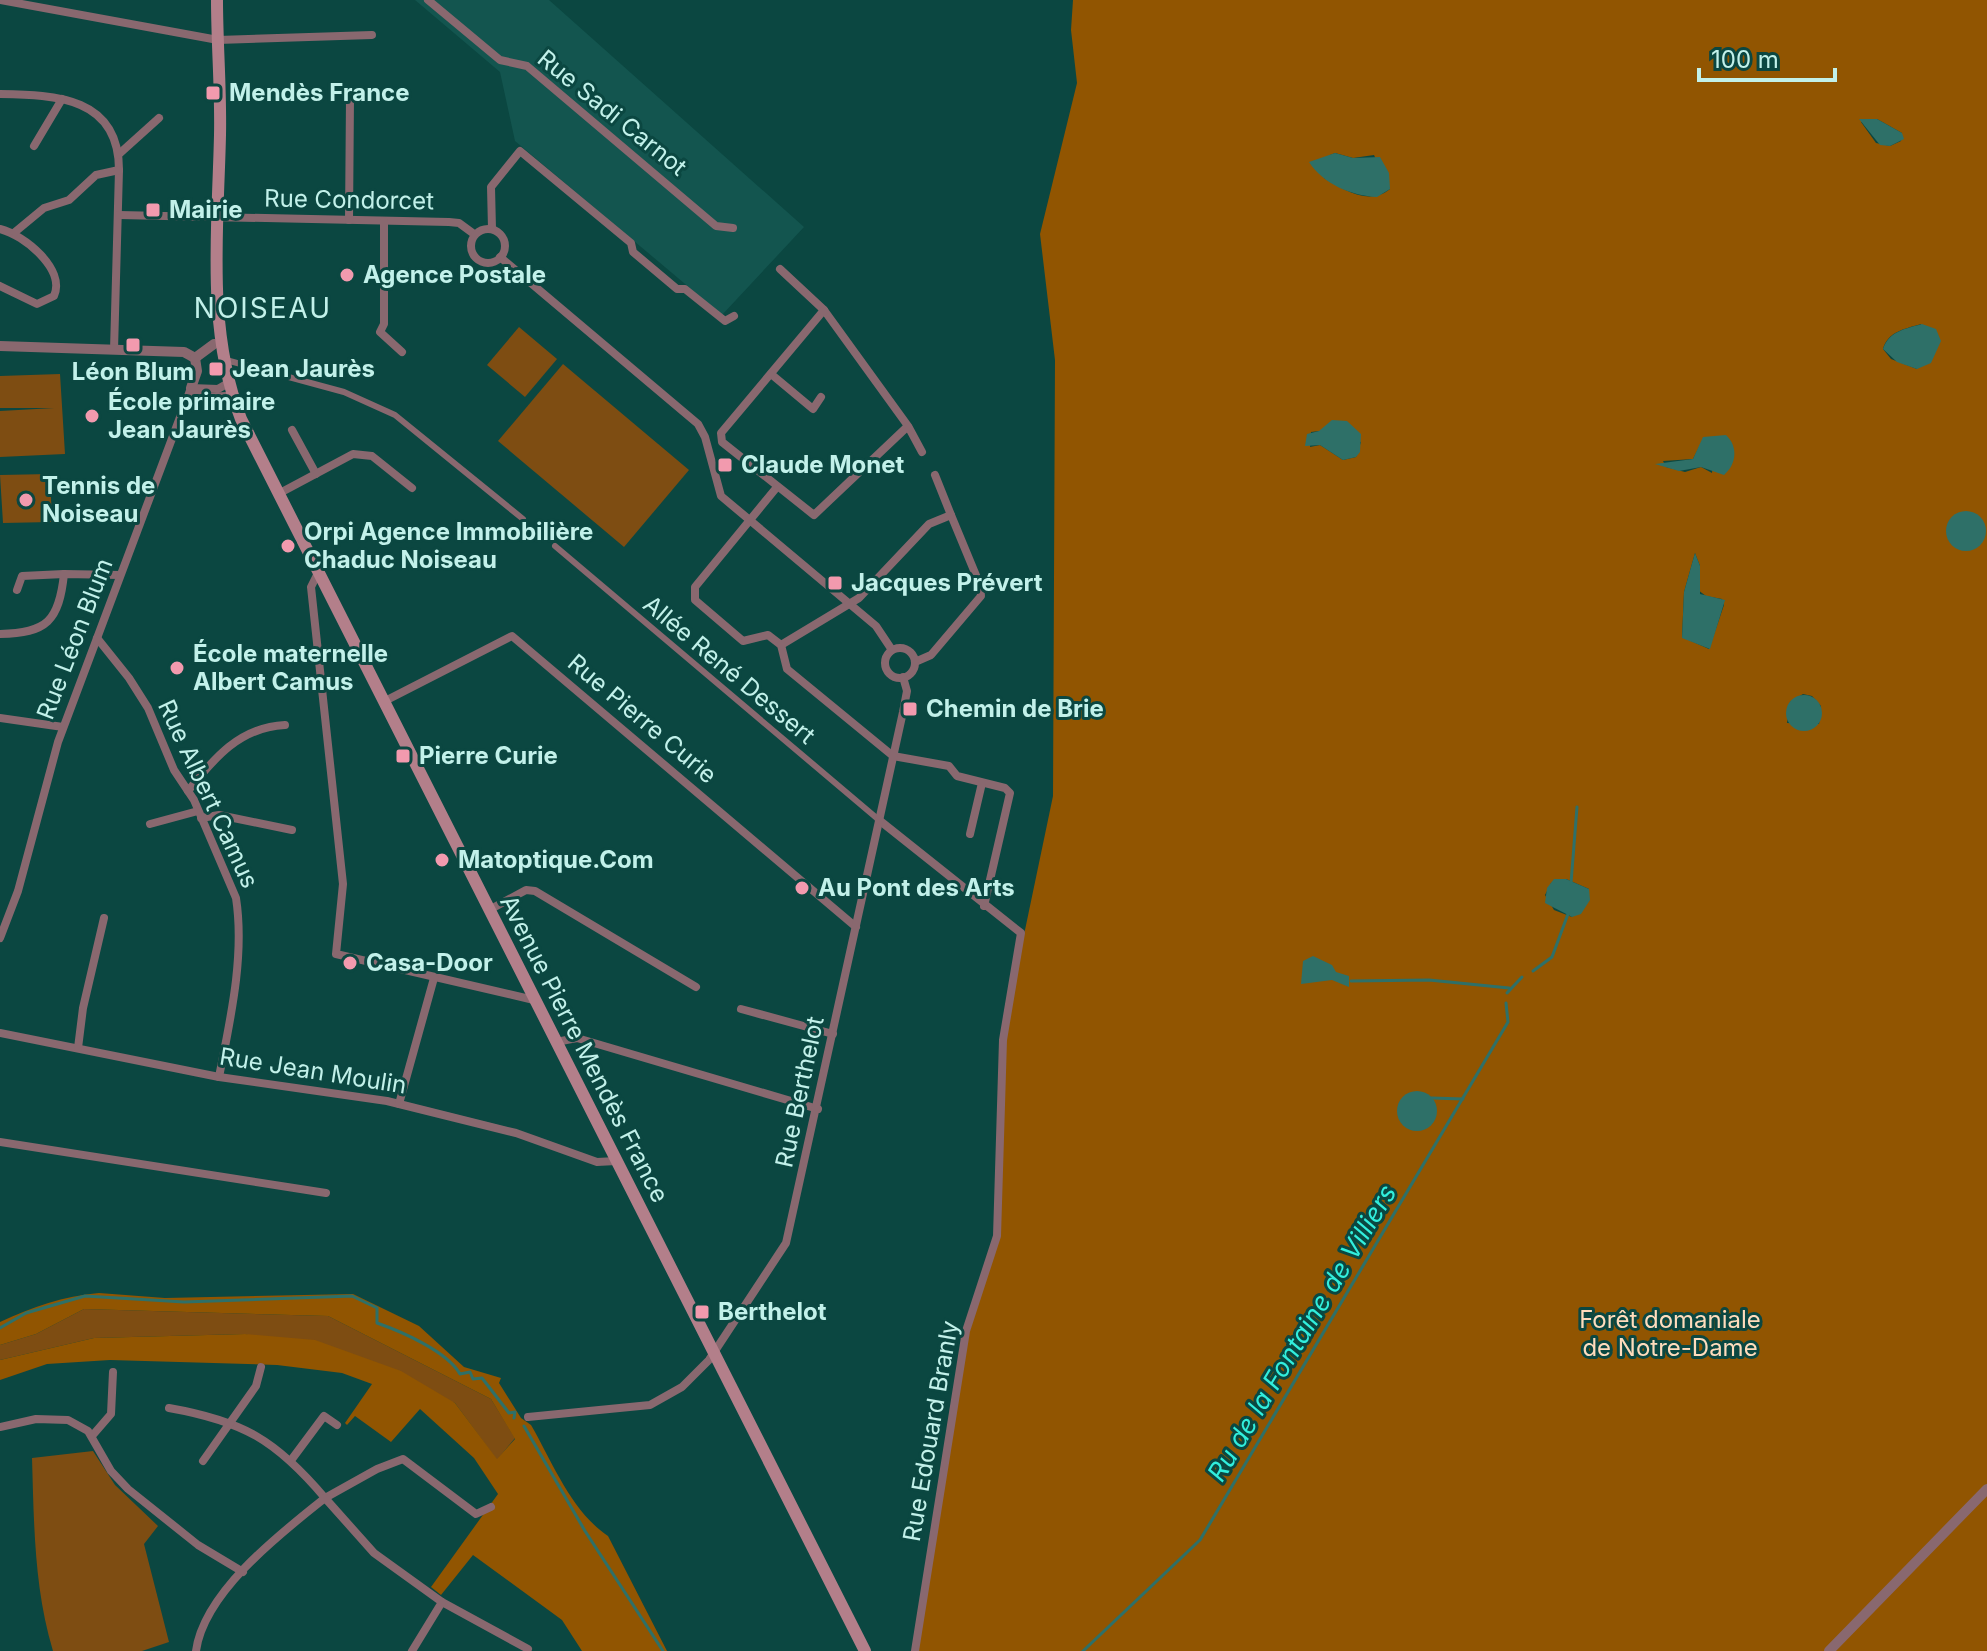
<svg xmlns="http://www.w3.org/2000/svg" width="1987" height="1651" viewBox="0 0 1987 1651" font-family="Inter,sans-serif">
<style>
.built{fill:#13554f}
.green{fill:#7e4d12}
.forest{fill:#915501;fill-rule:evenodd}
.water{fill:#2e7068}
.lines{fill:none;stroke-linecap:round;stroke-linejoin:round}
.stream{stroke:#2e7068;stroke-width:3}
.pedestrian{stroke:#89686f;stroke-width:6}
.minor{stroke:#89686f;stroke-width:8}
.tertiary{stroke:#89686f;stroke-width:10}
.secondary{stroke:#b37f8a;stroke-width:12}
.poi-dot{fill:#f29aae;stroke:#0b4741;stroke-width:3}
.labels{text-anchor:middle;stroke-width:6;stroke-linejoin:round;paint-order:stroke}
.poi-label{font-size:24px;font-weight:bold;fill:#c2f1ea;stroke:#0b4741;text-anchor:start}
.street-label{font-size:24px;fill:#c2f1ea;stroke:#0b4741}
.park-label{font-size:24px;fill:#ffdcbc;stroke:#0b4741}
.water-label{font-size:26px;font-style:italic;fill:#31eedd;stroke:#0b4741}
.quarter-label{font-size:28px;letter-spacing:2px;fill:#c2f1ea;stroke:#0b4741}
</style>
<rect width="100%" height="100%" fill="#0b4741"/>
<path class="built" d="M415,0H549L804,227L722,315L515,141L500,72Z"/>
<g class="green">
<path d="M519,327L557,359L525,397L487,365Z"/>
<path d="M563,364L689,470L624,547L498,441Z"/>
<path d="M60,374L65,454L0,457V411L54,408H0V376Z"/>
<path d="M50,474L52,522L3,523L0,475Z"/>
<path d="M84,1309L328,1316L491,1399L515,1438L497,1460L455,1403L245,1334L94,1338L0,1360V1345L36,1334Z"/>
<path d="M93,1451L115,1485L158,1526L144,1544L169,1642L142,1651H53C34,1588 34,1523 32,1458Z"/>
</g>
<g class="forest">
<path d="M1073,0H1987V1651H917L969,1333L999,1238L1002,1040L1053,796L1055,360L1040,234L1077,83L1071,30ZM1877,119L1902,133L1901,141L1890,146L1876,143L1861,122ZM1335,153L1353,158L1374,155L1390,189C1369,206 1344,190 1324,178L1330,155ZM1921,324L1917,369L1891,359L1883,349C1888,331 1905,329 1921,324ZM1319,431L1361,442L1356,457L1343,460L1320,445L1310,447L1311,432ZM1704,437L1715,438L1712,473L1701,467L1685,472L1666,467L1663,461L1693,459ZM1695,553L1700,566L1698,590L1706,596L1722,599L1724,605L1709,649L1682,637L1684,592ZM1803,694L1812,696L1821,706L1819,724L1787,723L1790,702ZM1566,879L1589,889L1572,917L1554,910L1545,895L1551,883Z"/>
<path d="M99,1293L165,1298L353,1294L419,1326L464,1367L501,1378L499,1383L521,1418L531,1425C553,1463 571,1511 608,1536L667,1651H582L562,1620L473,1555L441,1595L431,1587L498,1494L474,1458L420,1409L391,1442L355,1416L347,1425L345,1423L372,1384L342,1373L277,1365L110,1360L47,1364L0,1380V1360L94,1338L245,1334L315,1340L401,1371L455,1403L497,1459L515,1439L491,1399L328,1316L84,1309L36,1334L0,1345V1322C33,1307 63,1296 99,1293Z"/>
</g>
<g class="water">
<path d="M1859,119H1877L1902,133L1904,139L1890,146L1880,145Z"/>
<path d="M1335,153L1353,158L1380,157L1389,173L1390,189L1377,197C1352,196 1323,184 1309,162Z"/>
<path d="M1922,324L1936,329L1941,341L1931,363L1917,369L1897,362L1883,349C1889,331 1905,329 1922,324Z"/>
<path d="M1332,420L1347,421L1361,434L1360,452L1356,457L1343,460L1320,445L1305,446L1307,434L1319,431Z"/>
<path d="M1726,435C1738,446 1737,464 1724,475L1701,467L1679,471L1655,464L1693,459L1703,437Z"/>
<circle cx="1966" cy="531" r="20"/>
<path d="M1695,553L1700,566V594L1725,600L1710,649L1682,638L1684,592Z"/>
<circle cx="1804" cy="713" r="18"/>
<path d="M1554,879H1566L1589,889L1590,900L1581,914L1572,917L1545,903L1547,888Z"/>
<path d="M1313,956L1332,965L1336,972L1349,976V987L1332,980L1301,984L1303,961Z"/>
<circle cx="1417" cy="1111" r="20"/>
</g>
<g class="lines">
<g class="stream">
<path d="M1571,883L1577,807"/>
<path d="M1533,971L1552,957L1568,914"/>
<path d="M1351,981L1429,980L1509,988"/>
<path d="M1507,993L1522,977"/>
<path d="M1432,1098L1463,1099"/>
<path d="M0,1328L26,1313L85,1296L184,1302L352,1296L377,1308V1323C400,1331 447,1351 460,1374L470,1372L473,1379L482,1378L509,1413L515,1412L514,1418"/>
<path d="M524,1426L585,1531L663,1651"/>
<path d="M1083,1651L1200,1540L1508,1022L1506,1003"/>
</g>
<g class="pedestrian">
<path d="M226,360L344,392L395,415L523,519"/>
<path d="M555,546L879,820"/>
</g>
<g class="minor">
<path d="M0,0L218,40L372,35"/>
<path d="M428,0L500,60L527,66L716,226L733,228"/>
<path d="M0,94C56,95 119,97 119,170L114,350"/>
<path d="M34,146L62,99"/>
<path d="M119,154L159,118"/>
<path d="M119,215L449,222L459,223L474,234"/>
<path d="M349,220L350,98"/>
<path d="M384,221V324L380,332L402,352"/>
<circle cx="488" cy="246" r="17"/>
<path d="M0,229C24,235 66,269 54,296L37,304L0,286"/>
<path d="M492,229L491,187L520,151L631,243L633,252L677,289H685L725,321L734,316"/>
<path d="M15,232L44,208L69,200L96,175L119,170"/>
<path d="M500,257L698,424L705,437L721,496L876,626L892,650"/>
<path d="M780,269L824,310"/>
<path d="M771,374L813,409L821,397"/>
<path d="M908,426L814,515L722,442L721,433L824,310L908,426L922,452"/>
<path d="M292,430L316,474"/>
<path d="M935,475L951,515"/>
<path d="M777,487L695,587V600L743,641L768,635L781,645L787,669L893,756L949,766L957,776L1005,788L1010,793L984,906"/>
<path d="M278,494L353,454L372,456L412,488"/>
<path d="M318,573L311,587L343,884L336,954L534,1000"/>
<path d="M17,590L22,576L64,574"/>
<path d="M0,634C47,633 59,621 64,574L120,575"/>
<path d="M97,638L129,678L148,708L174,770L194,800L236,898C245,956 230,1021 219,1077"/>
<path d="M781,645L859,598L929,524L951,515L980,585L981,596L931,655L915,662"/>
<circle cx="900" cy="663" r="15"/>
<path d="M383,702L512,636L856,927"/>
<path d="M0,718L63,727"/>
<path d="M188,791C214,758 240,727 285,725"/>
<path d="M201,818L219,815L292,830"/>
<path d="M879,820L1021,933L1003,1040L997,1236L966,1331L915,1651"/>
<path d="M150,824L198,811"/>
<path d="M970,834L982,783"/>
<path d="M489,910L526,890L535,891L696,987"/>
<path d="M0,938L18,891L58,742L191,388L218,389L230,382"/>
<path d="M741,1009L833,1034"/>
<path d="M0,1033L219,1077L387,1101L516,1133L597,1162L616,1161"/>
<path d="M556,1042L577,1038L818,1109"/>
<path d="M78,1048L83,1008L104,918"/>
<path d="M399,1104L434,978"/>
<path d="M0,1142L326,1193"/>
<path d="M169,1408C243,1421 276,1440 325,1498L377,1469L403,1459L476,1514L491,1507"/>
<path d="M528,1417L650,1405L682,1387L709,1360L786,1243L903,712L907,691L903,677"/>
<path d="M0,1427L36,1419L68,1420L88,1431L111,1471L128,1489L198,1545L243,1572"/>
<path d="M92,1436L111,1414L113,1372"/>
<path d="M292,1459L324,1416L337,1425"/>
<path d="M203,1461L256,1386L261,1367"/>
<path d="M442,1602L528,1649"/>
<path d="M196,1651C204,1592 281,1533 325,1498L374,1553L442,1602L412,1651"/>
</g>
<g class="tertiary">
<path d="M0,346L184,352L195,358"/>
<path d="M195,358L197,371L191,388L207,398L226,397"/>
<path d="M195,358L214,344"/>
<path d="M1829,1651L1987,1489"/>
</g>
<path class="secondary" d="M217,0C217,45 221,90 220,135C218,229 206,329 241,419L865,1651"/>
</g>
<g class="poi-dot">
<rect x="205" y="85" width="16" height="16" rx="4"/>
<rect x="145" y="202" width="16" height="16" rx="4"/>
<circle cx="347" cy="275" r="8"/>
<rect x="125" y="337" width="16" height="16" rx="4"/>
<rect x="208" y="361" width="16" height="16" rx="4"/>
<circle cx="92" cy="416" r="8"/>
<rect x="717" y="457" width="16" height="16" rx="4"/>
<circle cx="26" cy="500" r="8"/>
<circle cx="288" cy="546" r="8"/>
<rect x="827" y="575" width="16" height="16" rx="4"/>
<circle cx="177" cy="668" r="8"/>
<rect x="902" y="701" width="16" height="16" rx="4"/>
<rect x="395" y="748" width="16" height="16" rx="4"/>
<circle cx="442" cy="860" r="8"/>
<circle cx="802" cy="888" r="8"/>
<circle cx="350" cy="963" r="8"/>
<rect x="694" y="1304" width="16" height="16" rx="4"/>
</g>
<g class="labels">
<g class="poi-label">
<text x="229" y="101">Mendès France</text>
<text x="169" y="218">Mairie</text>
<text x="363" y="283">Agence Postale</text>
<text x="232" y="377">Jean Jaurès</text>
<text x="133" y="380" text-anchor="middle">Léon Blum</text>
<text x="108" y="410">École primaire<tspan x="108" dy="28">Jean Jaurès</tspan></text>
<text x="741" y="473">Claude Monet</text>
<text x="42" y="494">Tennis de<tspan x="42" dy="28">Noiseau</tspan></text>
<text x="304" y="540">Orpi Agence Immobilière<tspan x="304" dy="28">Chaduc Noiseau</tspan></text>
<text x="851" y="591">Jacques Prévert</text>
<text x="193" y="662">École maternelle<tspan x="193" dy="28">Albert Camus</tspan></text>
<text x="926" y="717">Chemin de Brie</text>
<text x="419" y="764">Pierre Curie</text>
<text x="458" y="868">Matoptique.Com</text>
<text x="818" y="896">Au Pont des Arts</text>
<text x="366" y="971">Casa-Door</text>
<text x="718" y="1320">Berthelot</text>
</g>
<g class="street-label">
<text transform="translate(612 113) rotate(39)" y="8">Rue Sadi Carnot</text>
<text transform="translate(349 200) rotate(1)" y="8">Rue Condorcet</text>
<text transform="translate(75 639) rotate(-69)" y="8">Rue Léon Blum</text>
<text transform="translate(729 670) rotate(40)" y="8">Allée René Dessert</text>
<text transform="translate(642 719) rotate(40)" y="8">Rue Pierre Curie</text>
<text transform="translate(208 794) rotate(65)" y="8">Rue Albert Camus</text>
<text transform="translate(584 1049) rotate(63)" y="8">Avenue Pierre Mendès France</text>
<text transform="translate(313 1071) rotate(9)" y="8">Rue Jean Moulin</text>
<text transform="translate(800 1092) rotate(-78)" y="8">Rue Berthelot</text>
<text transform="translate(931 1431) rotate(-80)" y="8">Rue Edouard Branly</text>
</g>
<g class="park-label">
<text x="1670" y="1328">Forêt domaniale<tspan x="1670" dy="28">de Notre-Dame</tspan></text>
</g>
<g class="water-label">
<text transform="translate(1302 1333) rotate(-59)" y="9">Ru de la Fontaine de Villiers</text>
</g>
<g class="quarter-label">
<text x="263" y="318">NOISEAU</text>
</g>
</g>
<path d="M1699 68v12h136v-12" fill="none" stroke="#c2f1ea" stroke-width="4"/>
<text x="1711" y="68" font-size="24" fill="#c2f1ea" stroke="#0b4741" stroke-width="6" paint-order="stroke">100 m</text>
</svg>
